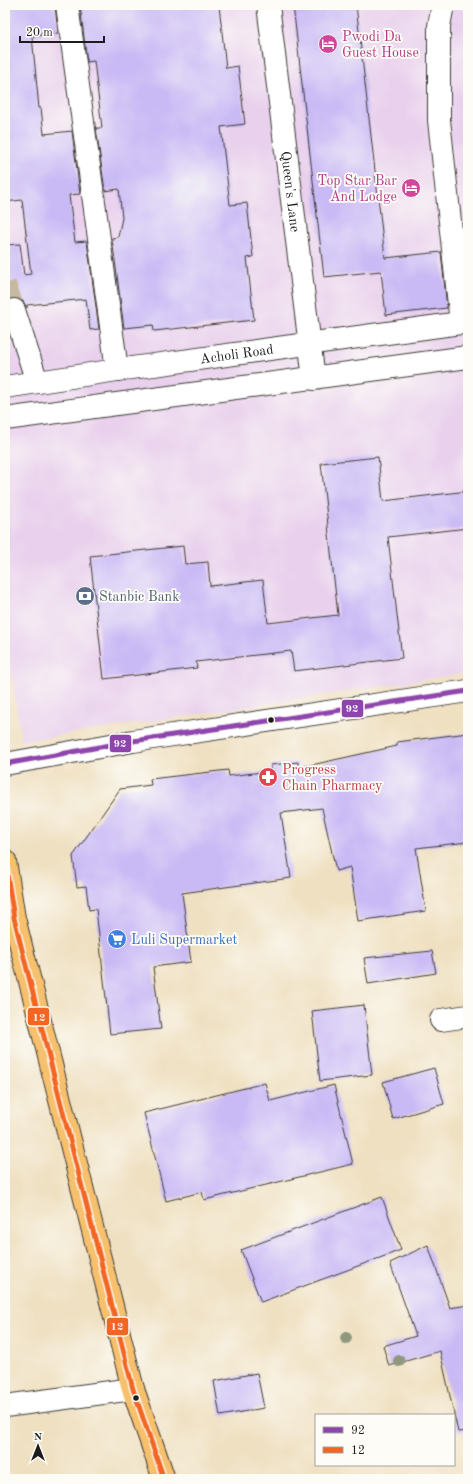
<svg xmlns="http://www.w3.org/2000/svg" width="473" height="1484" viewBox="0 0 473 1484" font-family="'Old Standard TT',serif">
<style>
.built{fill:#e9d1ed}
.building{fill:#c9b9f5}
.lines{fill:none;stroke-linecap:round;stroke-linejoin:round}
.minor-tunnel{stroke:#c5b9a0;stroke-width:22;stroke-dasharray:22 11;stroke-linecap:butt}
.minor-casing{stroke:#3c3935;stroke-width:24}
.major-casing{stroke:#3c3935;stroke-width:24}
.minor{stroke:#fff;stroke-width:22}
.major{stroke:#f7c06c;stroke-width:22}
.bus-1-casing{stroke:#fdfcf7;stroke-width:8}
.bus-2-casing{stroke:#fdfcf7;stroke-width:8}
.bus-1{stroke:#8e44ad;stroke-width:5}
.bus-2{stroke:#f26522;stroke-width:5}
.tree{fill:#8f987e}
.bus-dot{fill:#1c1c1c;stroke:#fdfcf7;stroke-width:1.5}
.labels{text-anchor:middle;stroke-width:3.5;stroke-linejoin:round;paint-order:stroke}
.hotel-label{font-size:14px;fill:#b23c85;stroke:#fdfcf7;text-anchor:start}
.street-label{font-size:14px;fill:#1c1c1c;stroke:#fdfcf7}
.service-label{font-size:14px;fill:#4e5e75;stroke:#fdfcf7;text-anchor:start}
.health-label{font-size:14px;fill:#be3a42;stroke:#fdfcf7;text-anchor:start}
.shop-label{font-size:14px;fill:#366cbe;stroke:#fdfcf7;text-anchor:start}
.line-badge{stroke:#fdfcf7;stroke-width:1.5}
.badge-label{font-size:11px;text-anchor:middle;font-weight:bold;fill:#fff}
</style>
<rect width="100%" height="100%" fill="#fdfcf7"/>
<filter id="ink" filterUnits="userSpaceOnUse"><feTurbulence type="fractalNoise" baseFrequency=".025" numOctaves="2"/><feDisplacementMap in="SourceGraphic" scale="8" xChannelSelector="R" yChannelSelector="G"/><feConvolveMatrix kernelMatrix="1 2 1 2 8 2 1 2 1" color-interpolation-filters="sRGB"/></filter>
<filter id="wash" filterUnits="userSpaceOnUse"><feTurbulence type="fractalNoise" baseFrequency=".012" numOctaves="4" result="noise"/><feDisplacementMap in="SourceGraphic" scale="16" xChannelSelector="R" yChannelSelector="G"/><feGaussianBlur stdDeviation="0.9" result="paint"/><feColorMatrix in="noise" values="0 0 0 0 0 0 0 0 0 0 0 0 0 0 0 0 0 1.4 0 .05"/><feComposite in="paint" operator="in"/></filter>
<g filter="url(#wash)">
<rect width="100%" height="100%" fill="#efe0c1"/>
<path class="built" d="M5,5H468V673L22,741L5,632Z"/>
<g id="blocks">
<g class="building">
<path d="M5,5H55L58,33L32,36L39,108H41L44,134L72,131L80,194L69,195L75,242L87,241L99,329L90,330L86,299L27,305V308L23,301L17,298H11L5,301V245L20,244L24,275L31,274L22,200L5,202Z"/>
<path d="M80,5H219L226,68L238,66L245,124L221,127L230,205L247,203L253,257L247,258L254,320L154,331L153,325L124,328L112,238L118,237L122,218L119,189L105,191L96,128H102L94,61L87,62Z"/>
<path d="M293,5H356L385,258L441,252L447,308L386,315L381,271L324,277Z"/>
<path d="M378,457L383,501L468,491V528L388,537L402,658L294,671L291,651L196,662L197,668L104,679L90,556L183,546L185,564L208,562L210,586L263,580L268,623L338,615L321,463Z"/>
<path d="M468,733V842L416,848L426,911L358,921L350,867L336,871L322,808L281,813L291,878L182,893L191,962L153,967L161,1029L110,1034L96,909L89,910L86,886L77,887L73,856L120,789L151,785L150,779L228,770L229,776L271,771V765L298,762V768L397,746V742Z"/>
<path d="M432,951L436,973L368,984L364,958Z"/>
<path d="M364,1005L372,1075L320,1081L312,1011Z"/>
<path d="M434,1068L444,1104L393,1119L383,1082Z"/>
<path d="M265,1083L270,1101L334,1085L353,1164L204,1200L202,1192L166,1201L144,1113Z"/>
<path d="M382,1197L401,1250L261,1302L241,1250Z"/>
<path d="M428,1245L450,1308L468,1305V1431L458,1432L440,1351L389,1366L383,1346L416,1336L390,1263Z"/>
<path d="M257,1373L264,1408L220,1416L214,1381Z"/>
</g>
</g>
</g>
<g filter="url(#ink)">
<use href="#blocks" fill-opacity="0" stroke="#3c3935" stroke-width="1"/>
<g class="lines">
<path class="minor-tunnel" d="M5,284L14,310"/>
<g class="minor-casing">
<g id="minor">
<path d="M67,5L117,370"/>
<path id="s1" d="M268,5L314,379"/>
<path d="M443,5L439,26V120L461,323"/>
<path d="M14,310L37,382"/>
<path id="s2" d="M5,387L117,370L468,322"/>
<path d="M5,419L468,357"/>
<path d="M5,764L133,741L468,691"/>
<path d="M441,1020L468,1016"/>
<path d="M5,1406L133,1389"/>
</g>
</g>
<g class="major-casing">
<path id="major" d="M5,861L14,918L133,1389L164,1479"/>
</g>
<use href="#minor" class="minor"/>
<use href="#major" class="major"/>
<g class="bus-1-casing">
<path id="bus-1" d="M5,764L133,741L468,691"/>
</g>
<g class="bus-2-casing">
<path id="bus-2" d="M5,861L14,918L133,1389L164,1479"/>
</g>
<use href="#bus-1" class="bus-1"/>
<use href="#bus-2" class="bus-2"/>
</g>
<g class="tree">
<circle cx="346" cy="1338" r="6"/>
<circle cx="399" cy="1361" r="6"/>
</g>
</g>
<defs>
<g id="hotel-disc" transform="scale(1)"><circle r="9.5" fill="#d1479c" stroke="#fdfcf7"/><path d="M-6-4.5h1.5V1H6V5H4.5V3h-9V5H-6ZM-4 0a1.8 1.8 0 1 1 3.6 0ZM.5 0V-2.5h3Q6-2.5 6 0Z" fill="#fff"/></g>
<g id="bank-disc" transform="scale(1)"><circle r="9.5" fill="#5c6f8a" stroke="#fdfcf7"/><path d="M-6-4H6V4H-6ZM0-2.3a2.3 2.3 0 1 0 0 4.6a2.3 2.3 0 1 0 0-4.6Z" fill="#fff"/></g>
<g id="pharmacy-disc" transform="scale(1)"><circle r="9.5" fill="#e0444e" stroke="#fdfcf7"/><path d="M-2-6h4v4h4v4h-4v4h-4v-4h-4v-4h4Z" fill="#fff"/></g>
<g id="supermarket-disc" transform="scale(1)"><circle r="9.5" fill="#3f7fe0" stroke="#fdfcf7"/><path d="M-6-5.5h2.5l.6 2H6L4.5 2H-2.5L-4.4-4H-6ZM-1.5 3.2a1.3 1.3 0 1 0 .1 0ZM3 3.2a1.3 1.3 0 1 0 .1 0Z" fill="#fff"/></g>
</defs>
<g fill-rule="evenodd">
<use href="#hotel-disc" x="328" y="44"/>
<use href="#hotel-disc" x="411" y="188"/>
<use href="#bank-disc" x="85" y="596"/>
<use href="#pharmacy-disc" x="268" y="777"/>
<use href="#supermarket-disc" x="117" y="939"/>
</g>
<g class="bus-dot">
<circle cx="271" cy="720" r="3.5"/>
<circle cx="136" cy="1398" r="3.5"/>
</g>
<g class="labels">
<g class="hotel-label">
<text x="342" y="41">Pwodi Da<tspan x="342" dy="16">Guest House</tspan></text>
<text x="397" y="185" text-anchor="end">Top Star Bar<tspan x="397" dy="16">And Lodge</tspan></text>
</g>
<g class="street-label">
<text dy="5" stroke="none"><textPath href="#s1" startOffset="188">Queen's Lane</textPath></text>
<text dy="5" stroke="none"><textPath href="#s2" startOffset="234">Acholi Road</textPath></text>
</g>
<g class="service-label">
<text x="99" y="601">Stanbic Bank</text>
</g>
<g class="health-label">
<text x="282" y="774">Progress<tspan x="282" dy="16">Chain Pharmacy</tspan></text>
</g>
<g class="shop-label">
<text x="131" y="944">Luli Supermarket</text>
</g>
</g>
<g class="line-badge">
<rect x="341" y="699" width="23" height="19" rx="4" fill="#8e44ad"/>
<rect x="109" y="734" width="23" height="19" rx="4" fill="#8e44ad"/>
<rect x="27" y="1007" width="23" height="19" rx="4" fill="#f26522"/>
<rect x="106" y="1317" width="23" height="19" rx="4" fill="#f26522"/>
</g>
<g class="badge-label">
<text x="352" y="712">92</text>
<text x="120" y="747">92</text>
<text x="39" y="1021">12</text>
<text x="117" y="1330">12</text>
</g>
<rect width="473" height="1484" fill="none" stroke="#fdfcf7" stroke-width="20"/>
<rect x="315" y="1414" width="140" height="52" fill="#fdfcf7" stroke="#a3a29f"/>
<rect x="323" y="1427" width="20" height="6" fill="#8e44ad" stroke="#a3a29f"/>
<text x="351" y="1434" font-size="12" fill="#1c1c1c">92</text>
<rect x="323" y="1447" width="20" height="6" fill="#f26522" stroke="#a3a29f"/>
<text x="351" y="1454" font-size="12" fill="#1c1c1c">12</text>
<g transform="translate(38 1446)" stroke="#fdfcf7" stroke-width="3" paint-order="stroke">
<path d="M0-3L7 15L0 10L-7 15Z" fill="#1c1c1c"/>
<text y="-6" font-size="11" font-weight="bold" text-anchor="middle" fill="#1c1c1c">N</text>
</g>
<path d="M20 36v6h84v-6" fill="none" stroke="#1c1c1c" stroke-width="2"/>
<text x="26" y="36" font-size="12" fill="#1c1c1c" stroke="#fdfcf7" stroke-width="3" paint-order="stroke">20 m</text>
</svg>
